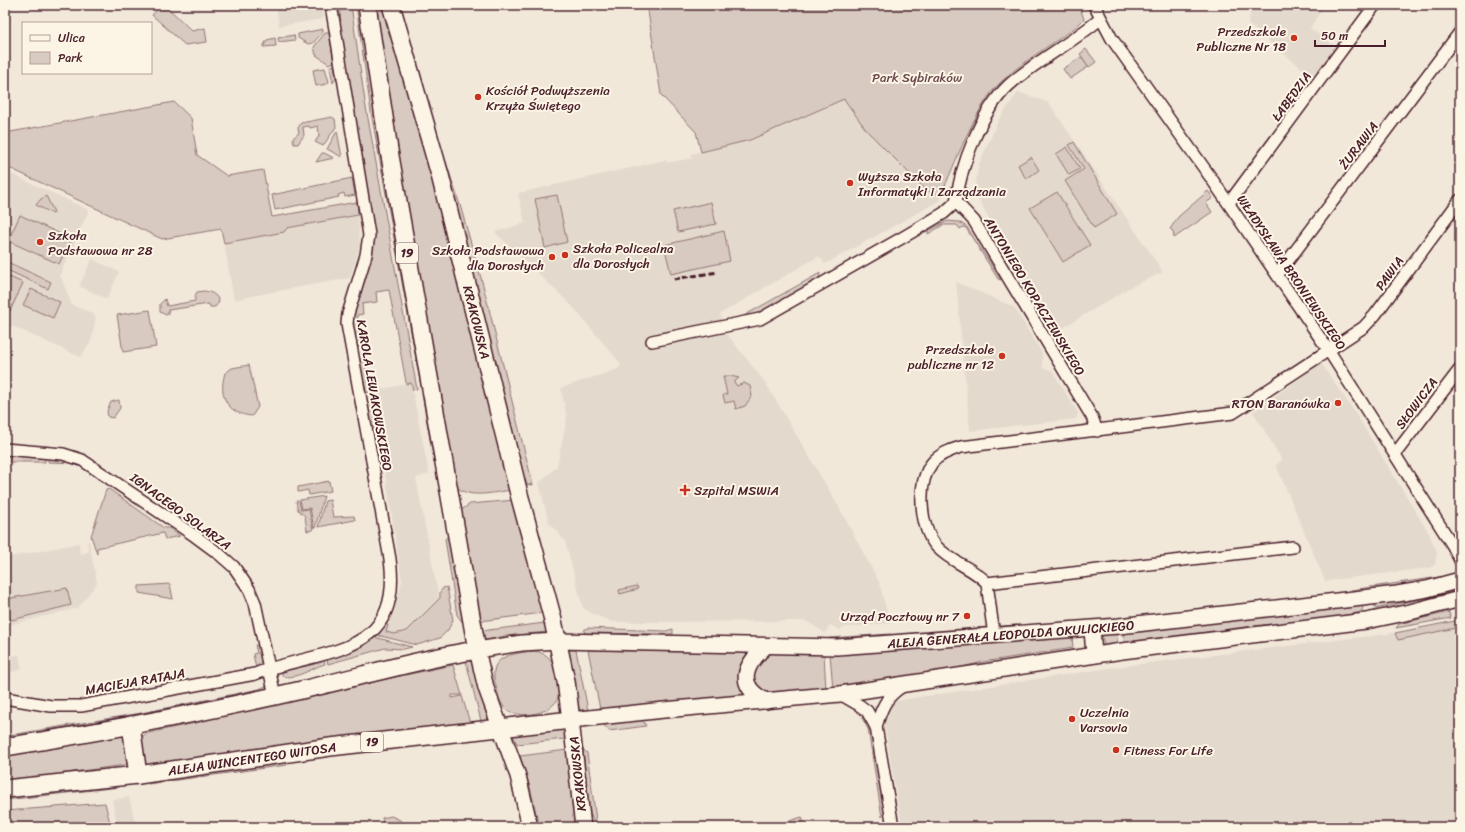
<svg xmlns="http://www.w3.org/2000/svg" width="1465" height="832" viewBox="0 0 1465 832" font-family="Sriracha,sans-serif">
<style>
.built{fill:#e4d9cd}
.green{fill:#d8cac0;stroke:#917476}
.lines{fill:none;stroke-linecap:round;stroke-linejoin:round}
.minor-casing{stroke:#4a1f2b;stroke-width:14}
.secondary-casing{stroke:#4a1f2b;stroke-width:18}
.primary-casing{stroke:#4a1f2b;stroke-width:20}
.minor{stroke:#fcf5e5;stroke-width:11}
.secondary{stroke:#fcf5e5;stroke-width:15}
.primary{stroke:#fcf5e5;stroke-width:17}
.rail{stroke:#4a1f2b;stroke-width:3;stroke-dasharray:6 3;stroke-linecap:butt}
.poi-dot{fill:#c8321e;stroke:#fcf5e5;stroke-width:1.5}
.labels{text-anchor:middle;stroke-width:4;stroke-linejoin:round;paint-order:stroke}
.shield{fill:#fcf5e5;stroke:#7f5f63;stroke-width:1}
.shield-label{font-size:12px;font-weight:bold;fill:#4a1f2b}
.poi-label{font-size:13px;fill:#4a1f2b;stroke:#fcf5e5;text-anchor:start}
.park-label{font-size:13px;fill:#6e4a50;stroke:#fcf5e5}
.street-label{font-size:13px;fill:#4a1f2b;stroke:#fcf5e5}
</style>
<rect width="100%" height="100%" fill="#f1e8da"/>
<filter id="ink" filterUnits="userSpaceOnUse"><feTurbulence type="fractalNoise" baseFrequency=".025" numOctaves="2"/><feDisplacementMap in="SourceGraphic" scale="8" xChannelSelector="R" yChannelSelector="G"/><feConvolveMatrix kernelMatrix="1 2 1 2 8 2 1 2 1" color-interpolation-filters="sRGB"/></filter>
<g filter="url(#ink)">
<g class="built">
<path d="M276,5H322L324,14L322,19L279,26Z"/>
<path d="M1252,5H1325L1310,28L1338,49L1315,79L1248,24Z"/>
<path d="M1018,92L1049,103L1163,272L1129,288L1056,332L1043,310L1045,308L1030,283L1027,284L977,197L975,186L979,164L999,119Z"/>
<path d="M844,99L867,131L927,191L941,195L939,201L825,264L819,256L720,314L726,333L765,382L839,507L879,582L890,623L842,628L840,630L830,625L825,633L806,621L612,622L591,613L583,608L565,541L549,523L539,483L557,466L567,418L561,388L618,369L621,364L572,306L495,232L525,223L518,193L666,160L667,163L692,158L691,154L750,140Z"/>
<path d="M5,171L89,210L60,275L72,305L92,313L96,317L91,342L80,357L12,326L5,329Z"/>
<path d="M358,215L360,246L350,278L267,293L234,300L224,243L284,232L287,228Z"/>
<path d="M92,259L119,272L107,299L79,286Z"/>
<path d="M956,282L1014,307L1042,353L1043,368L1052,370L1078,413L1076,419L970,431Z"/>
<path d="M1321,363L1356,414L1427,530L1437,551L1435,565L1429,568L1325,581L1276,465L1282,460L1253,412Z"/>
<path d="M411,383L429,474L416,478L439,599L407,631L376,639L387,626L393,615L402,581L382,453L385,452L372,391Z"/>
<path d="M89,541L97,583L78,608L10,625L5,623V558L79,543L80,554L89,552L87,542Z"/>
<path d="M1460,621V827H902L884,723V716L894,701L1116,667L1386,634L1428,628Z"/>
<path d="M19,655L22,669L5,674V657Z"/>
<path d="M129,797L136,827H118L112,800Z"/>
</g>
<g class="green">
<path d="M162,5H165L192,31L205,28L207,42L185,45L152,15Z"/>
<path d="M339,5H351L365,102L417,389L413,390L411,383L406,384V382L389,290L376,292L377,302L362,304L363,314L357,315L362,347H358C340,322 368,275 373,249C375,240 373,230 373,221L338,22L341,21Z"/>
<path d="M356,5H361L426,385L421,387L371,112Z"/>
<path d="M373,5H385L432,169L512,490C495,492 468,500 456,486Z"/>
<path d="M647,5H1079L1084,19L1076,27C1051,45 1015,66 995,88C973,113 955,164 941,195L927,191L867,131L844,99L750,140L701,152L696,132L661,95Z"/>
<path d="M323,29V32L313,43L308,44L298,38V34Z"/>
<path d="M325,33H329L334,62L329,64L316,55L314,47Z"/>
<path d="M294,35L295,40L279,42L278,38Z"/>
<path d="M275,38L276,46L263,47L267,40Z"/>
<path d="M1086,49L1096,62L1089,67L1080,54Z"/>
<path d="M1081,57L1088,67L1070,79L1063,69Z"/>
<path d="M334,65L336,77L333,83L330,67Z"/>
<path d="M325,68L329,82L327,84L316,86L313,70Z"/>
<path d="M174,102L191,118L197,155L227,176L263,170L272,217L357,202L358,215L287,228L284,232L224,243L221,229L162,239L5,166V133Z"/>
<path d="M332,117L335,119L336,127L323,146L315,142L319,136L318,126L310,128L309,126L303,127L304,135L298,144H294L293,138L299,133L298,128L301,123Z"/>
<path d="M337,131L342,157L327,149Z"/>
<path d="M438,138L460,205L483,285L533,485L524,484Z"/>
<path d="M1074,142L1117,214L1094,228L1065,181L1084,169L1069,145Z"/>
<path d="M1067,147L1080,169L1069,175L1056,154Z"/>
<path d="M322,153H324L334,158L316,162Z"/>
<path d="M1031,157L1039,170L1026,179L1018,165Z"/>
<path d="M352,178L355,195L345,197L344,193L338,195L339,197L275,210L272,195Z"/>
<path d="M1208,191L1213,198L1206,203L1212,212L1174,238L1173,231L1170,229L1178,217Z"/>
<path d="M1057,192L1090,245L1063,262L1030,208Z"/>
<path d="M557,195L567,242L545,248L535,199Z"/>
<path d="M46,196L54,212L53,214L36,205L41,199Z"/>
<path d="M711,202L716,224L678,232L673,211Z"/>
<path d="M20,215L71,239L59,264L8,241Z"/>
<path d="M947,221L959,222L967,227L1001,280L998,279L966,228L963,227L960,229L957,225H943L928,234V231Z"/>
<path d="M724,231L730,261L671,274L664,245Z"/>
<path d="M5,261L51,282L48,289L5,269Z"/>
<path d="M820,273L819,279L759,315L740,318Z"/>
<path d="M5,275L23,283L10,311L5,309Z"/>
<path d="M31,289L60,302L53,318L23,305Z"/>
<path d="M204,291C211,292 217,294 219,302L215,307H210L209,304L168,310V314L166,315L160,312V304L165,299L167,306L195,301V296L197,292Z"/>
<path d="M150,310L156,347L123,352L117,315Z"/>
<path d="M364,356L370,389L372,388L373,393L364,392L358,363Z"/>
<path d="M249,365L258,407L252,416C227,414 218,396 225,373L232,368Z"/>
<path d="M723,376H730L739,378L734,382L737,386L744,383L750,386L752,396L745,406L736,409L734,401L725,403L723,395L727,394Z"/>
<path d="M422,394H427L437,462H434Z"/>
<path d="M373,397L386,452L382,453L377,428L371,429L365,401Z"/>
<path d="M119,400L120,408L113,418L108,417L107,411L111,402Z"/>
<path d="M11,454L45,457V462H9Z"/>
<path d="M48,457L69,459L78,463L48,462Z"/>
<path d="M329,481L331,491L309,495L308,490L298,492V487Z"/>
<path d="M109,489L164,528H169L180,536L165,539L163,533L97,548V554L91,536L106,490Z"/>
<path d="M324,496L315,528H314L310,508L302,509L300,500Z"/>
<path d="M330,500L333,517L354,516L355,520L318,527L325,501Z"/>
<path d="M515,500L542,613L480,621L460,514L461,510L470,504Z"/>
<path d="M296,501H299L301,510L309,509L313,530L307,531L305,516L298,510Z"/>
<path d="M449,535L463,623L457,615L445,539Z"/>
<path d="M1439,577L1440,580L1352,595L1351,590Z"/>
<path d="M170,584L173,599L139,593V586Z"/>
<path d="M637,586L638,589L620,594L619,590Z"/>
<path d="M447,587L453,620L448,630L440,638L417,645L377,635L385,624L388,625L386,632L394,634L407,631L440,598V592L443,588Z"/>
<path d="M67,588L71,605L12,620L5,613V608L11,598Z"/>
<path d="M1443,590L1444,594L1375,609L1374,602Z"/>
<path d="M1362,605L1363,608L1361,612L1322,620L1124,645L1123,631Z"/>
<path d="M1449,612L1451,618L1396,628L1399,624Z"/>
<path d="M1460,620V627L1398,640L1395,633Z"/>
<path d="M545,623L547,632L505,636L483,641L481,631Z"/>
<path d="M588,628L666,631L673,629V634L584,633L585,629Z"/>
<path d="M1116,632L1118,645L1104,646L1102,634Z"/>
<path d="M890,634L901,637L829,641V638Z"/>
<path d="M1072,636L1073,648L983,662L924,676L833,689L830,654Z"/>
<path d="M374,637L412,647L404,649L385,648L328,664L326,657L355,649Z"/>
<path d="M255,645L259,646L262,660L256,668L253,654L257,653Z"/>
<path d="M569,650H576L588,710H579Z"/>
<path d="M588,650L750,653L742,666L750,696L600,709Z"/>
<path d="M534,651C540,652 546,654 550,659C557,666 562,690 557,700C549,715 514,721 503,706C499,700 498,693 496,686C486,655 512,654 534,651Z"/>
<path d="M769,653L824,654L826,690L771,695L757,690L751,672Z"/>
<path d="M323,658L325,664C311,668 297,680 282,676V668L300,664L302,667L322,662Z"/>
<path d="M466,661H471L488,720L481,721Z"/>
<path d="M453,665L462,695H452V698L462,696L470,723L267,747L227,757L149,766L143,762C141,751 135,738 148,733L200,722L242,709Z"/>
<path d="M268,685L265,692L5,741V736L141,713L259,689Z"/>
<path d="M863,714L870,725L885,812L882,817L868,729L862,718Z"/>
<path d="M643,720L646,726L609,731L603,724Z"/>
<path d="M564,728L565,739L517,744L513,735Z"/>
<path d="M123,735L126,737L129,762L125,765L66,773L5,784V752Z"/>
<path d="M583,749L587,753L597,827L590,814Z"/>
<path d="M567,750L574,821L573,827H539L530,787L520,756Z"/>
<path d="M286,760L287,765L148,784L149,781Z"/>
<path d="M118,785L120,787L5,800V795Z"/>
<path d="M105,803L111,827H7L5,811Z"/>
<path d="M391,816L400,820L404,827H392L391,824H383L382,818Z"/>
<path d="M802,817L805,827H787L786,822Z"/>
</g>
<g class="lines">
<g class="minor-casing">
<g id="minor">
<path d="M1094,5L1112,39L1209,175L1329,351L1453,546L1460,560"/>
<path d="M956,202L974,221L1092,417L1097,431"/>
<path d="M956,202C961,165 981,111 1009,85C1037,60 1072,43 1100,19"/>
<path d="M1229,203L1375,5"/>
<path d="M1278,274L1460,32"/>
<path d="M652,341L760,319L907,235L944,213L956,202"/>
<path d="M5,449L63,454L82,460L195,536L218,553L234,567L249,589L255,603L275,696"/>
<path d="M1395,454L1460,369"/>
<path d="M987,583L1293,547"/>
<path d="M994,636L987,583C974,568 952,563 937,547C920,528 916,484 932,463C939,454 951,450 961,447L1233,413L1364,327L1375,315L1460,200"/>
<path d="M840,694L859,705L867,711L876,727L893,827"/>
<path d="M5,698L51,706H81L255,674C321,648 404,659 390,559L347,324L348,314L366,255L369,235L331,5"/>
<path d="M876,727C881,709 886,696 903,686"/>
</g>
</g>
<g class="secondary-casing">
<g id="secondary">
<path d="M1092,629L1094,655"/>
<path d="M765,647C745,665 735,685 766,701"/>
<path id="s1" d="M530,827L518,776L486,688L477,650L522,643L558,641L837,647L1119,626L1397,594L1427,589L1460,580"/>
<path d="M583,827L571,720L664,710L840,694L1122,651L1366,621L1410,612L1460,599"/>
</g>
</g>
<g class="primary-casing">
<g id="primary">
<path d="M131,725L138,775"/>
<path d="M5,747C106,731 206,712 306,689C363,676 419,659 477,650L389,150L367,5"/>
<path id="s2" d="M5,789L138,775L330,747L571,720L566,681L552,616L519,494L440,175L391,5"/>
</g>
</g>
<use href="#minor" class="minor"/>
<use href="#secondary" class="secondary"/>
<use href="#primary" class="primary"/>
<path class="rail" d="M674,279L718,272"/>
</g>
</g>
<g class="poi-dot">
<circle cx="1294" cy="38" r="4"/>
<circle cx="478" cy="97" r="4"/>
<circle cx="850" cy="183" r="4"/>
<circle cx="40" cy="242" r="4"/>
<circle cx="565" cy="255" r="4"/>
<circle cx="552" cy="257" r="4"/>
<circle cx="1002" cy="356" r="4"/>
<circle cx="1338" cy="403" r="4"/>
<path d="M683 484h4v4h4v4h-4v4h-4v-4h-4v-4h4z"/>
<circle cx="967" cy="616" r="4"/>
<circle cx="1072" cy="719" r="4"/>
<circle cx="1116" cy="750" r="4"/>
</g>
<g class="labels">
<g class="shield">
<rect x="396" y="243" width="22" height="20" rx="3"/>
<rect x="361" y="732" width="22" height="20" rx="3"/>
</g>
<g class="shield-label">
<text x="407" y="257">19</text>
<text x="372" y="746">19</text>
</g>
<g class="poi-label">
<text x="1286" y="36" text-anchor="end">Przedszkole<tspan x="1286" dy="15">Publiczne Nr 18</tspan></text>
<text x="486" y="95">Kościół Podwyższenia<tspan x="486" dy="15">Krzyża Świętego</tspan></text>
<text x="858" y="181">Wyższa Szkoła<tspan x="858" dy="15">Informatyki i Zarządzania</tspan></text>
<text x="48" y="240">Szkoła<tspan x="48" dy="15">Podstawowa nr 28</tspan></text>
<text x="573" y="253">Szkoła Policealna<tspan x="573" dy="15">dla Dorosłych</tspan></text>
<text x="544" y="255" text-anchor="end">Szkoła Podstawowa<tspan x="544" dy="15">dla Dorosłych</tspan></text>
<text x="994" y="354" text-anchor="end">Przedszkole<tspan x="994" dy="15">publiczne nr 12</tspan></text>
<text x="1330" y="408" text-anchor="end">RTON Baranówka</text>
<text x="694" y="495">Szpital MSWiA</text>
<text x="959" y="621" text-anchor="end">Urząd Pocztowy nr 7</text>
<text x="1080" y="717">Uczelnia<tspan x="1080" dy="15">Varsovia</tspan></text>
<text x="1124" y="755">Fitness For Life</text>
</g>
<g class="park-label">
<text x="917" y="82">Park Sybiraków</text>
</g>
<g class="street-label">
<text transform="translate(1291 96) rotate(-54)" y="5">ŁABĘDZIA</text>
<text transform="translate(1358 145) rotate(-53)" y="5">ŻURAWIA</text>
<text transform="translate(1292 272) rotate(56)" y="5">WŁADYSŁAWA BRONIEWSKIEGO</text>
<text transform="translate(1389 273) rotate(-54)" y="5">PAWIA</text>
<text transform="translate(1035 296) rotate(59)" y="5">ANTONIEGO KOPACZEWSKIEGO</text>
<text transform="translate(477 322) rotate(76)" y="5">KRAKOWSKA</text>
<text transform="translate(375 395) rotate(80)" y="5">KAROLA LEWAKOWSKIEGO</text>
<text transform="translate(1416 403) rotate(-53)" y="5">SŁOWICZA</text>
<text transform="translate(181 511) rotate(36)" y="5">IGNACEGO SOLARZA</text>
<text dy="5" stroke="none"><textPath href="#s1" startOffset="720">ALEJA GENERAŁA LEOPOLDA OKULICKIEGO</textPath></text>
<text transform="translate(135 681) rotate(-10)" y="5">MACIEJA RATAJA</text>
<text dy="5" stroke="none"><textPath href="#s2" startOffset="249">ALEJA WINCENTEGO WITOSA</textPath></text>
<text transform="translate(577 774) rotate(-96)" y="5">KRAKOWSKA</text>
</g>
</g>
<rect width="1465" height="832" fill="none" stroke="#fcf5e5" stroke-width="20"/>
<rect x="10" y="10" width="1445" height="812" fill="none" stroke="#4a1f2b" stroke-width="1.5" filter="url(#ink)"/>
<rect x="22" y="22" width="130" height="52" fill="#fcf5e5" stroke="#b59f9b"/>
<rect x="30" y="35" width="20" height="6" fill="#fcf5e5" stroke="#b59f9b"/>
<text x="58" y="42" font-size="12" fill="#4a1f2b">Ulica</text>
<rect x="30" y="52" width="20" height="12" fill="#d8cac0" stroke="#b59f9b"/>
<text x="58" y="62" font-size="12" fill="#4a1f2b">Park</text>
<path d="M1315 40v6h70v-6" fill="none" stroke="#4a1f2b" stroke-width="2"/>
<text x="1321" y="40" font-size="12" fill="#4a1f2b" stroke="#fcf5e5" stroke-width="3" paint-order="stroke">50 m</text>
</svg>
